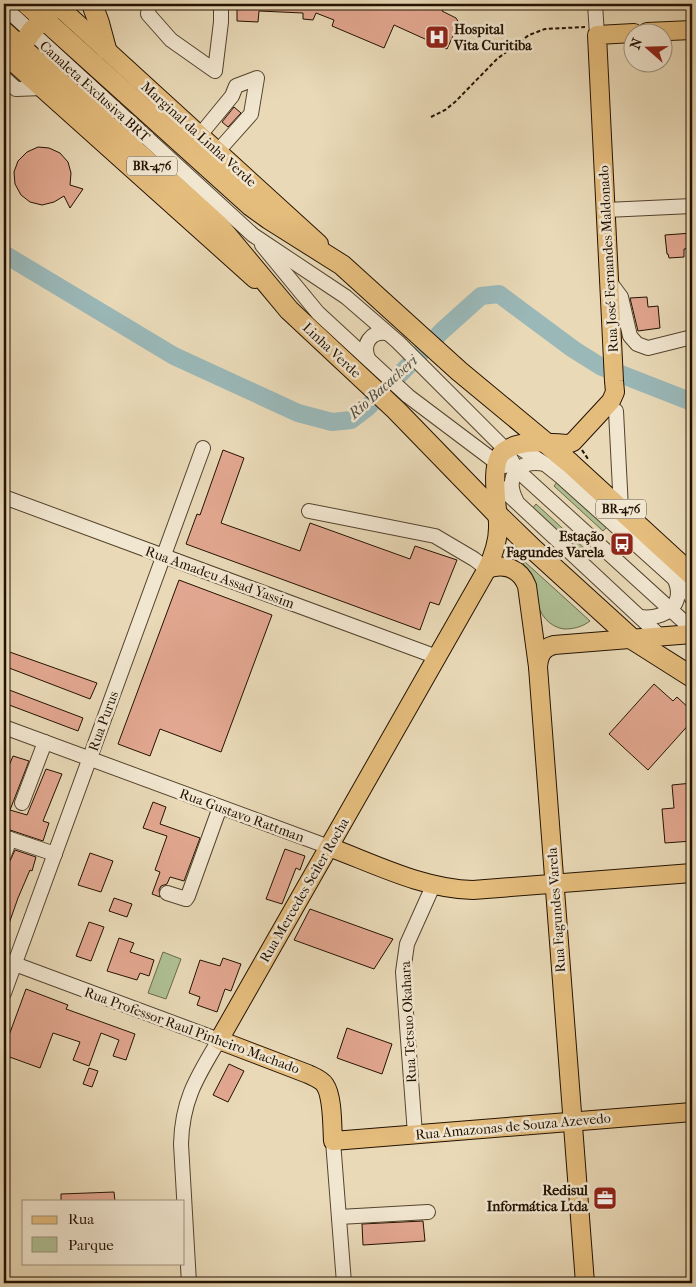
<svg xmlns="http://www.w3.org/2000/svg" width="696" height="1287" viewBox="0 0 696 1287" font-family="'IM FELL French Canon',serif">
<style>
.green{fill:#afc094;stroke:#69694a}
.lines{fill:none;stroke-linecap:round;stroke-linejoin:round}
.river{stroke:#9ab8b8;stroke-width:18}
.building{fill:#e2a790;stroke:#231201}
.minor-casing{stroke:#54442e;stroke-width:16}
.major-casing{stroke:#231201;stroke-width:20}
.highway-casing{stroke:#231201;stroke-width:22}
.path{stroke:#231201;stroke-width:2;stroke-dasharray:4 2.5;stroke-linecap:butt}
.minor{stroke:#f1e6d0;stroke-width:14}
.major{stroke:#e4bc7c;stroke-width:18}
.highway{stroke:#e4bc7c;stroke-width:20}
.labels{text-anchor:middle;stroke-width:5;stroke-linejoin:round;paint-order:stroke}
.shield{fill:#f1e6d0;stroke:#61523f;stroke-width:1}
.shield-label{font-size:12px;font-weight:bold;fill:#231201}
.poi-label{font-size:14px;font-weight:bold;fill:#231201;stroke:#f1e6d0;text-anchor:end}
.street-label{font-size:14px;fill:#231201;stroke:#f1e6d0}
.water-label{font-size:15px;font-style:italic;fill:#4d4c41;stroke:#f1e6d0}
</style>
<rect width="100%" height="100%" fill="#e9d9b7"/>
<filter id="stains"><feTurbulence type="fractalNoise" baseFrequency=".004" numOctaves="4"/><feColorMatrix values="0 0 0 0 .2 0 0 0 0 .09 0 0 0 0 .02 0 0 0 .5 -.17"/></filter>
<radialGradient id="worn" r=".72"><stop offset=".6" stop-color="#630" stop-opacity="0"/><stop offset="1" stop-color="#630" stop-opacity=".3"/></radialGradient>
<g class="green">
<path d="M558,481L608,526L603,531L554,486Z"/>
<path d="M536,504L585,549L581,553L532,509Z"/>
<path d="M525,562L590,621C582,627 574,629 564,629C549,627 539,614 537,600C536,594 537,589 536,584C534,576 529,569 523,564Z"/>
<path d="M163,952L181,959L166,999L148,993Z"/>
</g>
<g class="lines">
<path class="river" d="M4,254L174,356L298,413L332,422L351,420L368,407L442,331L481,296L499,294L573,349L600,366L692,402"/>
</g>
<g class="building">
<path d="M237,4H445L442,11L456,18L459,23L447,49L394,25L384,48L332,26L334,20L316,13L313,20L303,19V13L259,11L258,22L237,21Z"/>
<path d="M234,107L241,113L228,127L222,122Z"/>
<path d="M38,147L49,148L60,153L68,162L71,173L70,185L83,189L70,208L64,196L54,202L42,205L30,202L21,195L15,184L14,172L18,161L27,152Z"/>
<path d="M692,233V248L684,249V257L669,258L668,254H667L665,235Z"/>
<path d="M647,297L648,307L658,306L660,328L638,331L630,298Z"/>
<path d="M223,450L244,458L221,523L300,551L310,523L410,559L415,546L457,560L439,605L430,602L420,630L186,544L197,514L200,515Z"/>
<path d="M179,580L272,615L221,752L160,729L150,756L118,744Z"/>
<path d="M4,650L97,683L90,699L4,666Z"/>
<path d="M654,684L673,701L677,697L692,711V721L648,770L609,734Z"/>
<path d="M4,688L83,718L78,731L4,703Z"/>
<path d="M13,756L29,761L10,810L27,815L46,769L62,774L43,821L49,823L43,841L4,828V778Z"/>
<path d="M692,783V841L665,843L662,809L674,808L672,785Z"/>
<path d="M153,802L166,807L160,824L200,838L184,881L170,877L167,884L161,886L159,890L160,897L152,894L160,872L155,870L167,836L143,828Z"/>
<path d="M285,849L305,856L300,870L296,868L282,904L266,899Z"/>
<path d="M15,850L36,857L32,871L30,870L18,898L5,935L4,897L7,888L4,886V864L10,861Z"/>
<path d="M90,853L113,861L101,892L78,885Z"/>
<path d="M114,898L132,904L127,917L109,911Z"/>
<path d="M310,909L393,939L374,969L294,940Z"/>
<path d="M89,922L104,927L91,961L76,956Z"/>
<path d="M119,938L134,943L130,952L154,960L149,976L140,973L137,980L107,971Z"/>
<path d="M223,958L241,964L231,991L225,989L217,1012L197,1005L200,997L189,993L200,960L220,966Z"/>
<path d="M26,989L68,1005L66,1009L135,1034L126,1060L113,1056L119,1040L101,1033L89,1066L73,1060L80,1042L53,1033L40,1068L4,1055V1049Z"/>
<path d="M347,1028L392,1044L382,1074L337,1058Z"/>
<path d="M229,1064L244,1071L228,1102L213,1095Z"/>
<path d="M89,1068L98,1071L92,1087L83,1084Z"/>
<path d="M114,1192L115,1201H61V1194Z"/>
<path d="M423,1221L425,1241L363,1245L362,1224Z"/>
</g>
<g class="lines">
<g class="minor-casing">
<g id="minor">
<path d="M149,4L148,14L171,40L215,71L221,22V4"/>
<path d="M595,4L597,35"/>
<path d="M4,7L253,235L346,297L398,342L506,450L517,470L692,629"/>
<path d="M4,78L16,89L42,88"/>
<path d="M200,135L232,96L236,86L257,78L251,114L218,151"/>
<path d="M606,210L692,206"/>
<path d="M262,245L318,313L408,396L497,463L505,466"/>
<path d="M609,281L621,297L630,336L637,344L648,348L692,337"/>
<path d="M368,358C362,344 371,331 386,333"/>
<path d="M616,411L621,509"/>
<path d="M517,446L545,464L560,476L688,591L692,598"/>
<path d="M496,483L660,636"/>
<path d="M4,497L437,657"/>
<path d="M516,500C504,476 519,459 545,464"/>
<path d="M309,511L435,536L474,559L487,569"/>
<path d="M640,617C664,620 686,605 675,580"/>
<path d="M4,727L329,847"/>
<path d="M22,803L45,742"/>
<path d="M4,837L55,854"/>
<path d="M4,855L10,839"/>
<path d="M167,893L186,899L188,896L220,807"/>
<path d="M4,960L219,1040C197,1077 182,1100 181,1144L189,1283"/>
<path d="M4,993L203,448"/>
<path d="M415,1134L403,972L407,944L433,886"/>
<path d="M333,1141L344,1283"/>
<path d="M339,1217L428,1212"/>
</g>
</g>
<g class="major-casing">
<g id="major">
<path d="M56,4L319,244"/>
<path d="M647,32L692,30"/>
<path d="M634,33L597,35L614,381L615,392L611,401L573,442L568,444C548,443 520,438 503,452C488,464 499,511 498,528C498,543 493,556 487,569L219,1040L308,1074C314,1077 321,1079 325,1085C333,1097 332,1126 333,1141L692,1112"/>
<path d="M4,54L255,279"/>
<path d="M487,569C505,563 520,568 527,586L538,667L585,1283"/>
<path d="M538,667C539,656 542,648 554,645L692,634"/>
<path d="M329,847C375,864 423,889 473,890L692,873"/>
</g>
</g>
<g class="highway-casing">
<g id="highway">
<path d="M27,4L251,206L269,219L342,265L459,371L570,463L692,575"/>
<path d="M92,4L99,23L106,49"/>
<path d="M4,32L219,226L289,310L396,410L498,515L533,549L632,639L692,677"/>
<path d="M12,62L31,32L57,4"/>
</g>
</g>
<g class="path">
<path d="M431,117L445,110L455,102L497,59L529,35L545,29L585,27"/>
<path d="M582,450L588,459"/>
</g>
<use href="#minor" class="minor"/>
<use href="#major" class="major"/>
<use href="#highway" class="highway"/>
</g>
<defs>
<g id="hospital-square" transform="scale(1.25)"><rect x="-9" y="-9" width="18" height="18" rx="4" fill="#8f2418" stroke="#f1e6d0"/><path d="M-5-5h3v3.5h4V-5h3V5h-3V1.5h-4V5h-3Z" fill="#fff"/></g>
<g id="bus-square" transform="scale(1.25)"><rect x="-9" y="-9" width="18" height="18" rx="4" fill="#8f2418" stroke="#f1e6d0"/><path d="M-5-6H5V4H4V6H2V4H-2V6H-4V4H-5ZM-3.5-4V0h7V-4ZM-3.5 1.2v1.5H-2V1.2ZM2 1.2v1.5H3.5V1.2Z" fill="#fff"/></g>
<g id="office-square" transform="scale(1.25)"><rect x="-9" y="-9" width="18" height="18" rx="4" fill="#8f2418" stroke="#f1e6d0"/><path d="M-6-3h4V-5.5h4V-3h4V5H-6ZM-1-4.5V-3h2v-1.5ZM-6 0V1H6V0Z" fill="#fff"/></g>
</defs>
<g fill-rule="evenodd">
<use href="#hospital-square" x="437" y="37"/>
<use href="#bus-square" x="622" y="544"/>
<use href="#office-square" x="605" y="1198"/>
</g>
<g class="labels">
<g class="shield">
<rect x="127" y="156.5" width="50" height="19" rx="4"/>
<rect x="596" y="499.5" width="50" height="19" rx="4"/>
</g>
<g class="shield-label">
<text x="152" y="170">BR-476</text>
<text x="621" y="513">BR-476</text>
</g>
<g class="poi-label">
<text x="454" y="34" text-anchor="start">Hospital<tspan x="454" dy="16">Vita Curitiba</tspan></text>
<text x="604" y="541">Estação<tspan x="604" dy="16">Fagundes Varela</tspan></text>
<text x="588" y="1195">Redisul<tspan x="588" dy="16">Informática Ltda</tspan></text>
</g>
<g class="street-label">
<text transform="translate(95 91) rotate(42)" y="5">Canaleta Exclusiva BRT</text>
<text transform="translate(199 134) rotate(42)" y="5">Marginal da Linha Verde</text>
<text transform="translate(608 259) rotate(-93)" y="5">Rua José Fernandes Maldonado</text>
<text transform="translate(332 350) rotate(43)" y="5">Linha Verde</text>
<text transform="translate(220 577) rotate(20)" y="5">Rua Amadeu Assad Yassim</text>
<text transform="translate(103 721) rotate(-70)" y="5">Rua Purus</text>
<text transform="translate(242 815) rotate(20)" y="5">Rua Gustavo Rattman</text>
<text transform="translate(304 890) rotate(-60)" y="5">Rua Mercedes Seiler Rocha</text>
<text transform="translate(556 910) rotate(-94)" y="5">Rua Fagundes Varela</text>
<text transform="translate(408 1022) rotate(-93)" y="5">Rua Tetsuo Okahara</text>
<text transform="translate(192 1030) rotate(20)" y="5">Rua Professor Raul Pinheiro Machado</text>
<text transform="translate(513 1126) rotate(-5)" y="5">Rua Amazonas de Souza Azevedo</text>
</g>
<g class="water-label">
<text transform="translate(383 387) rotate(-42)" y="5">Rio Bacacheri</text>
</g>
</g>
<rect width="696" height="1287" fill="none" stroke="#e9d9b7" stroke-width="20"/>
<rect x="5" y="5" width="686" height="1277" fill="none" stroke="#231201" stroke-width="2.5"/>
<rect x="10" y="10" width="676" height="1267" fill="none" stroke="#231201"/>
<rect x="22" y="1200" width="162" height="65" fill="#f1e6d0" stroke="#9f917d"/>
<rect x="32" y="1216" width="25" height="8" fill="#e4bc7c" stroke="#9f917d"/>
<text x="68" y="1224" font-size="15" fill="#231201">Rua</text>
<rect x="32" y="1237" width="25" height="15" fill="#afc094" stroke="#9f917d"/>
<text x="68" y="1250" font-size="15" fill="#231201">Parque</text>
<g transform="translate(648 48) rotate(290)"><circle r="24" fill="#f1e6d0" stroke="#9f917d"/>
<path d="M0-4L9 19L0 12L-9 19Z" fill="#8f2418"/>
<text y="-8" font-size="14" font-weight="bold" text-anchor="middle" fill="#231201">N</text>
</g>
<rect width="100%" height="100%" filter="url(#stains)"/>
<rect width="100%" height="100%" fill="url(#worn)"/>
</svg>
